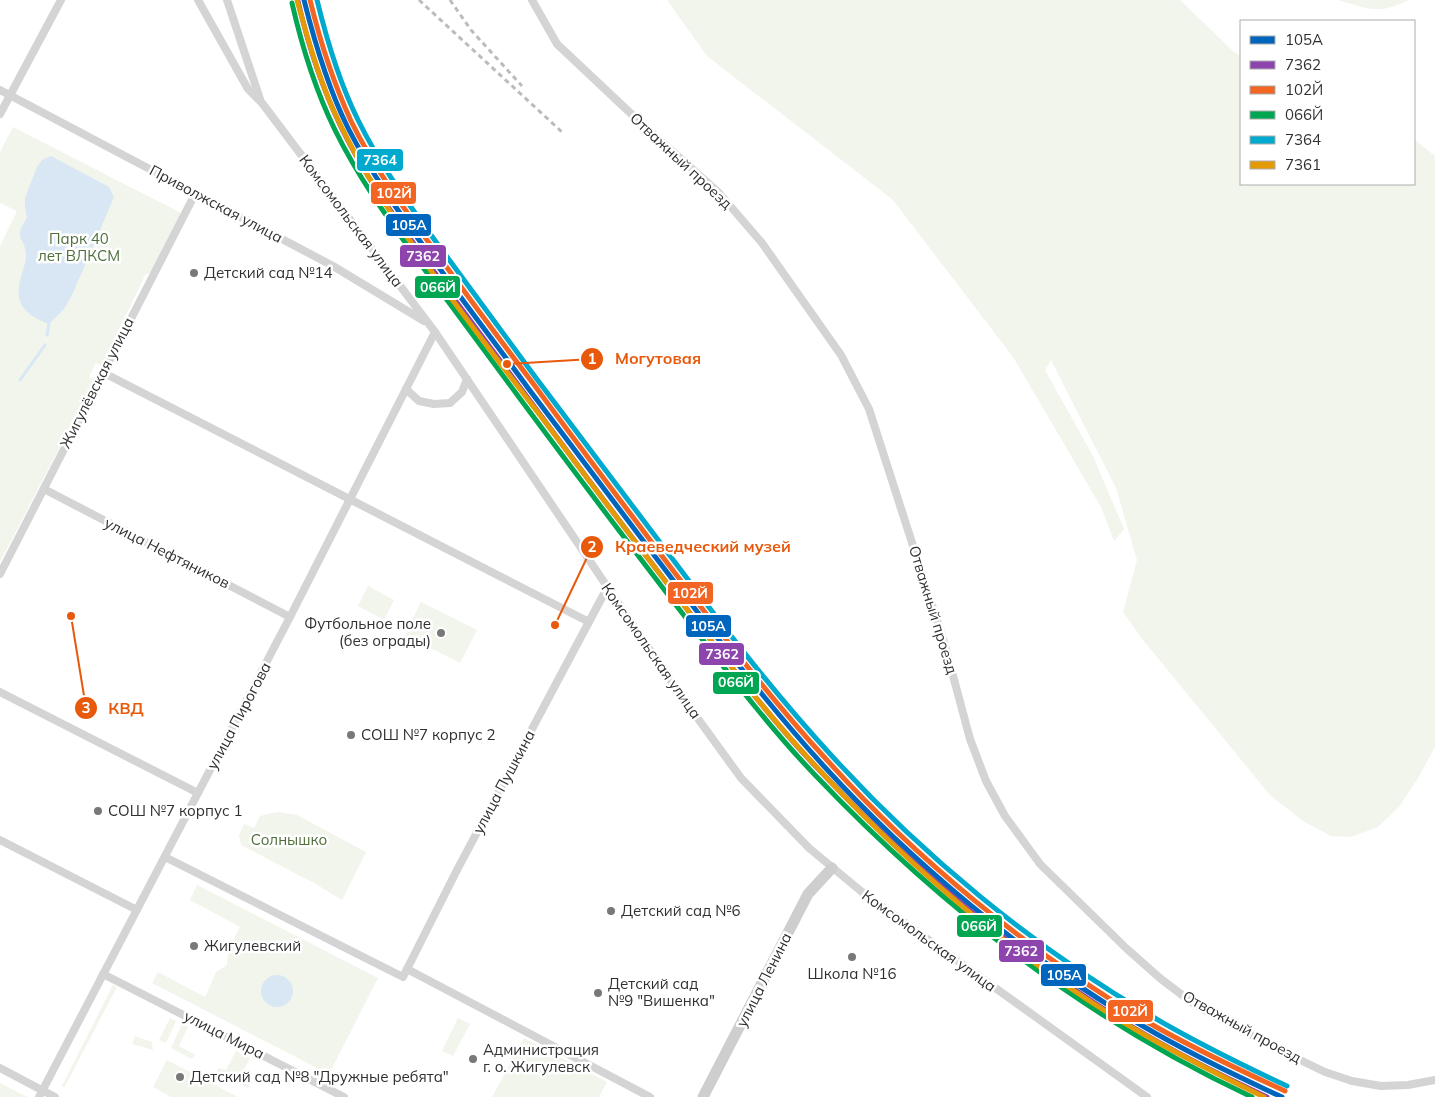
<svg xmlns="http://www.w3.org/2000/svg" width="1435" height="1097" viewBox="0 0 1435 1097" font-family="Mulish,sans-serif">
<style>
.green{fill:#f1f5ec}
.water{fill:#d8e7f3}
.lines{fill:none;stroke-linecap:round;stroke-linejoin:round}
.stream{stroke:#d8e7f3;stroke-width:3}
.street{stroke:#d4d4d4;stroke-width:8}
.secondary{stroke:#cecece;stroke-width:11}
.rail{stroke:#bcbcbc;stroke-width:3;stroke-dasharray:5 4;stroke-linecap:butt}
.rail-1-casing{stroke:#fff;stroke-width:9}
.rail-2-casing{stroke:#fff;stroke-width:9}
.rail-3-casing{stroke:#fff;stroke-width:9}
.rail-4-casing{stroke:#fff;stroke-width:9}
.rail-5-casing{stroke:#fff;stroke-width:9}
.rail-6-casing{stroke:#fff;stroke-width:9}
.rail-1{stroke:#0065bd;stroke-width:5}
.rail-2{stroke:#8e44ad;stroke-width:5}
.rail-3{stroke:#f26522;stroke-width:5}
.rail-4{stroke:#00a651;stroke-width:5}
.rail-5{stroke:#00a9ce;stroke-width:5}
.rail-6{stroke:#e39a05;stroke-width:5}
.poi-dot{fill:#787878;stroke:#fff;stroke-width:2}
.labels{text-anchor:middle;stroke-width:5;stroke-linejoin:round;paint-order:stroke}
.street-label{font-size:15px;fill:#303030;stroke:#fff}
.park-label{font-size:15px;fill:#506e3b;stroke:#fff}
.poi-label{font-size:15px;fill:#303030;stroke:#fff;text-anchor:start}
.leader{fill:none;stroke:#e8590c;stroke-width:2}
.callout-dot{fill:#e8590c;stroke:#fff;stroke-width:2}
.mark-label{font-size:15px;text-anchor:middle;font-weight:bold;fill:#fff}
.callout-label{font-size:16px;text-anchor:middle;font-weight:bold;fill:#e8590c;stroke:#fff;stroke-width:5;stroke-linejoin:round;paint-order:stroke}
.line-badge{stroke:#fff;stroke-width:2}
.badge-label{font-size:14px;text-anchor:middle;font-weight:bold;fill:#fff}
</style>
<rect width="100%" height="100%" fill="#fff"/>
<g class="green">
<path d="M667,0H1180L1234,52L1241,56V184H1414V139L1435,156V747L1418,778L1399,807L1378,827L1351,837L1331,836L1303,821L1270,795L1143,640L1123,612L1137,560L1116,488L1051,360L1045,370L1093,456L1124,529L1114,541L1101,507L1013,357L893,200L707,56Z"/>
<path d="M1338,0H1409C1379,15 1368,9 1338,0Z"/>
<path d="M13,127L181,213L151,272L145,275L102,366L96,363L89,377L94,381L0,562V246L17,211L0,203V152Z"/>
<path d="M368,586L394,600L384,620L358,606Z"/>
<path d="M421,602L477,630L460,663L405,635Z"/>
<path d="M277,812L297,815L366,852L342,900L314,883L241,845L239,835L244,824L254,828L260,816Z"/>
<path d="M197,885L378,978L329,1074L152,983L158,972L205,997L216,972L227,965L228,950L240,927L190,900Z"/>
<path d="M113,985L117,987L64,1088L62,1086Z"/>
<path d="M170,1018L176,1021L166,1043L159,1040Z"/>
<path d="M458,1018L470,1024L453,1056L442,1051Z"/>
<path d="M182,1024L188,1027L179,1046L195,1055L192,1059L171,1048Z"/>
<path d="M135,1036L152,1042L153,1050L132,1044Z"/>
<path d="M524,1038L607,1082L599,1097H492Z"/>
<path d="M236,1051L250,1058L239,1079L250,1085L248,1088L217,1071L219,1068L226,1070Z"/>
<path d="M167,1060L238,1097H171L153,1087Z"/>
<path d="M0,1083L27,1097H0Z"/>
</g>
<g class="water">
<path d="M51,156L109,187L114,197L73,293L64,309L49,324C28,316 14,306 20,281C22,272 26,264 26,254C25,237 12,239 27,218L25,207V198L37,167L42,160Z"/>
<circle cx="277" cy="991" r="16"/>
</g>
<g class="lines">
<g class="stream">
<path d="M47,335L49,324"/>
<path d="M20,380L45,345"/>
</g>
<g class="street">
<path d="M198,0L248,89L262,103L435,332L675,687L741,778L809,848L862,892L1147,1097"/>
<path d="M227,0L260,99"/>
<path d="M532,0L557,44L642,124L719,193L762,243L841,355L869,409L944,642L970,739L986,781L1005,816L1040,864L1127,949L1161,979L1194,1004L1230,1024L1296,1058L1325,1072L1352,1081L1381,1086L1408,1085L1435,1080"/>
<path d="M0,90L333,266L424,321"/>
<path d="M0,114L61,0"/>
<path d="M102,372L589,622"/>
<path d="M406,389L419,401L434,404L450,403L462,392L467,379"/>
<path d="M44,489L290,617"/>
<path d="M0,574L195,194"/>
<path d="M0,692L198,793"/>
<path d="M0,840L137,910"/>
<path d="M165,857L403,977L457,870L607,588"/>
<path d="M407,969L650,1097"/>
<path d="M103,974L344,1097"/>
<path d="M0,1068L55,1097"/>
<path d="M39,1097L290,617L435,332"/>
</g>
<path class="secondary" d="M703,1097L808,894L832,868"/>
<g class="rail">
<path d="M419,0L563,133"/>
<path d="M450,0L471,30L522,86"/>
</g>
<g class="rail-1-casing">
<path id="rail-1" d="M304,0C315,44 328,88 348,128C371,173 400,214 430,255C462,300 496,344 528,388C572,447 616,505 660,563C712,631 763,699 821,763C911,862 1025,957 1141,1025C1187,1052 1234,1075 1282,1097"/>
</g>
<g class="rail-2-casing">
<path id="rail-2" d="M298,1C308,45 322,88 342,129C364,174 393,215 422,255C456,302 491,348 525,394C577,465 630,535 683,604C727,661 771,720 821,772C915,870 1018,957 1134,1028C1177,1054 1222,1076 1267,1097"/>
</g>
<g class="rail-3-casing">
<path id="rail-3" d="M310,0C320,41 333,82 351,121C373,166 403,207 432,247C466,294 500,340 535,386C578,445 622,502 665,560C717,628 768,696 826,759C916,859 1028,951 1144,1020C1190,1047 1237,1069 1285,1091"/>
</g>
<g class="rail-4-casing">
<path id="rail-4" d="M292,3C302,47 315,89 335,130C358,177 389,220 419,262C453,308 487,354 521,400C573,470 626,540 679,609C723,666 766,724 816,776C942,908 1087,1020 1252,1097"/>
</g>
<g class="rail-5-casing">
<path id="rail-5" d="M317,0C327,41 339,82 358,120C380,165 409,205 439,246C471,290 504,334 536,378C581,438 626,498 671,557C722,625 773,692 831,755C921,854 1032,946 1148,1014C1193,1041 1240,1064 1287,1086"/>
</g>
<g class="rail-6-casing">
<path id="rail-6" d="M297,0C307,36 317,72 332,107C359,168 398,225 437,279C473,328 509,375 546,423C592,485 639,547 686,608C723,656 759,704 799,748C898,857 1011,957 1138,1031C1179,1055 1221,1076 1264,1097"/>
</g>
<use href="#rail-1" class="rail-1"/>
<use href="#rail-2" class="rail-2"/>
<use href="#rail-3" class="rail-3"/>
<use href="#rail-4" class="rail-4"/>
<use href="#rail-5" class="rail-5"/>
<use href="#rail-6" class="rail-6"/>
</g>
<g class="poi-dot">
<circle cx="194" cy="273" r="5"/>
<circle cx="441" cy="633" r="5"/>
<circle cx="351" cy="735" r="5"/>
<circle cx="98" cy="811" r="5"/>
<circle cx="611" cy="911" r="5"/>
<circle cx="194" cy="946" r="5"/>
<circle cx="852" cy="957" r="5"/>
<circle cx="598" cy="993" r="5"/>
<circle cx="473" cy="1059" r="5"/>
<circle cx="180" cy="1077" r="5"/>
</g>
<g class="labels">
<g class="street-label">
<text transform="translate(681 161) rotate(43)" y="5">Отважный проезд</text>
<text transform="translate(216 204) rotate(28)" y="5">Приволжская улица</text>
<text transform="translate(351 221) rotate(53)" y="5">Комсомольская улица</text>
<text transform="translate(97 383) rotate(-63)" y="5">Жигулёвская улица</text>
<text transform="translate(167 553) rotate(27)" y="5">улица Нефтяников</text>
<text transform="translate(933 610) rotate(73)" y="5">Отважный проезд</text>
<text transform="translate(651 651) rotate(55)" y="5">Комсомольская улица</text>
<text transform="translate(239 716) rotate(-62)" y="5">улица Пирогова</text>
<text transform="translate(504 782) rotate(-62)" y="5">улица Пушкина</text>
<text transform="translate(929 941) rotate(36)" y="5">Комсомольская улица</text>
<text transform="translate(764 980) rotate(-63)" y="5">улица Ленина</text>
<text transform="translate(1242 1027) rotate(29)" y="5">Отважный проезд</text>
<text transform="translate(224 1035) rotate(27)" y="5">улица Мира</text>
</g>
<g class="park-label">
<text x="79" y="244">Парк 40<tspan x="79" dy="17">лет ВЛКСМ</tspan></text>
<text x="289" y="845">Солнышко</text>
</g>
<g class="poi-label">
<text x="204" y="278">Детский сад №14</text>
<text x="431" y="629" text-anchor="end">Футбольное поле<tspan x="431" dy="17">(без ограды)</tspan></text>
<text x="361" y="740">СОШ №7 корпус 2</text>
<text x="108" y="816">СОШ №7 корпус 1</text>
<text x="621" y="916">Детский сад №6</text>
<text x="204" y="951">Жигулевский</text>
<text x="852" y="979" text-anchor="middle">Школа №16</text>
<text x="608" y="989">Детский сад<tspan x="608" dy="17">№9 "Вишенка"</tspan></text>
<text x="483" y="1055">Администрация<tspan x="483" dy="17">г. о. Жигулевск</tspan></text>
<text x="190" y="1082">Детский сад №8 "Дружные ребята"</text>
</g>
</g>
<path class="leader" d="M507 364L592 359M555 625L592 547M71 616L86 708"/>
<g class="callout-dot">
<circle cx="507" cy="364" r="5"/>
<circle cx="555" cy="625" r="5"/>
<circle cx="71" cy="616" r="5"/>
<circle cx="592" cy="359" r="12"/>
<circle cx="592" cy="547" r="12"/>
<circle cx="86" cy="708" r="12"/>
</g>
<g class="mark-label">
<text x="592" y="364">1</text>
<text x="592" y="552">2</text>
<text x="86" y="713">3</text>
</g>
<g class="callout-label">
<text x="658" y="364">Могутовая</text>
<text x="703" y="552">Краеведческий музей</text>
<text x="126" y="714">КВД</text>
</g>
<g class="line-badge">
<rect x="356" y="148" width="48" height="24" rx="5" fill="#00a9ce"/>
<rect x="370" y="181" width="47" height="24" rx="5" fill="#f26522"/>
<rect x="385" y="213" width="47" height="24" rx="5" fill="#0065bd"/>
<rect x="399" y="244" width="48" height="24" rx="5" fill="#8e44ad"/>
<rect x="414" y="275" width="47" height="24" rx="5" fill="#00a651"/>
<rect x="667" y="581" width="47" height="24" rx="5" fill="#f26522"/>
<rect x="685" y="614" width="47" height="24" rx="5" fill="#0065bd"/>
<rect x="698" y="642" width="47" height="24" rx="5" fill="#8e44ad"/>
<rect x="712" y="671" width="48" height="24" rx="5" fill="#00a651"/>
<rect x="956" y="914" width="47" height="24" rx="5" fill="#00a651"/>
<rect x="998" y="939" width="47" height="24" rx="5" fill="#8e44ad"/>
<rect x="1040" y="963" width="47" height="24" rx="5" fill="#0065bd"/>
<rect x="1107" y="999" width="47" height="24" rx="5" fill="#f26522"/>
</g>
<g class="badge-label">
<text x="380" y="165">7364</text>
<text x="394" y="198">102Й</text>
<text x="409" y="230">105А</text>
<text x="423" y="261">7362</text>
<text x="438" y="292">066Й</text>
<text x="690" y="598">102Й</text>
<text x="708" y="631">105А</text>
<text x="722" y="659">7362</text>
<text x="736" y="687">066Й</text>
<text x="979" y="931">066Й</text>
<text x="1021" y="956">7362</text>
<text x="1064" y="980">105А</text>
<text x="1130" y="1016">102Й</text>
</g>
<rect x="1240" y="20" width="175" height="165" fill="#ffffff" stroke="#acacac"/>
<rect x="1250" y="36" width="25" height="8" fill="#0065bd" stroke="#acacac"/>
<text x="1285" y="45" font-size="15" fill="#303030">105А</text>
<rect x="1250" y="61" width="25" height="8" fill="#8e44ad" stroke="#acacac"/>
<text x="1285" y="70" font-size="15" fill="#303030">7362</text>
<rect x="1250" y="86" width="25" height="8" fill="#f26522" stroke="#acacac"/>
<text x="1285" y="95" font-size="15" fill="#303030">102Й</text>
<rect x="1250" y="111" width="25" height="8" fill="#00a651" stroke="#acacac"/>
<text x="1285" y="120" font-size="15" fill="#303030">066Й</text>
<rect x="1250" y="136" width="25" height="8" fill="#00a9ce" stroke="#acacac"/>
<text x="1285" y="145" font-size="15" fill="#303030">7364</text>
<rect x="1250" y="161" width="25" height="8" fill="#e39a05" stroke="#acacac"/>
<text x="1285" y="170" font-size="15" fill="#303030">7361</text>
</svg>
